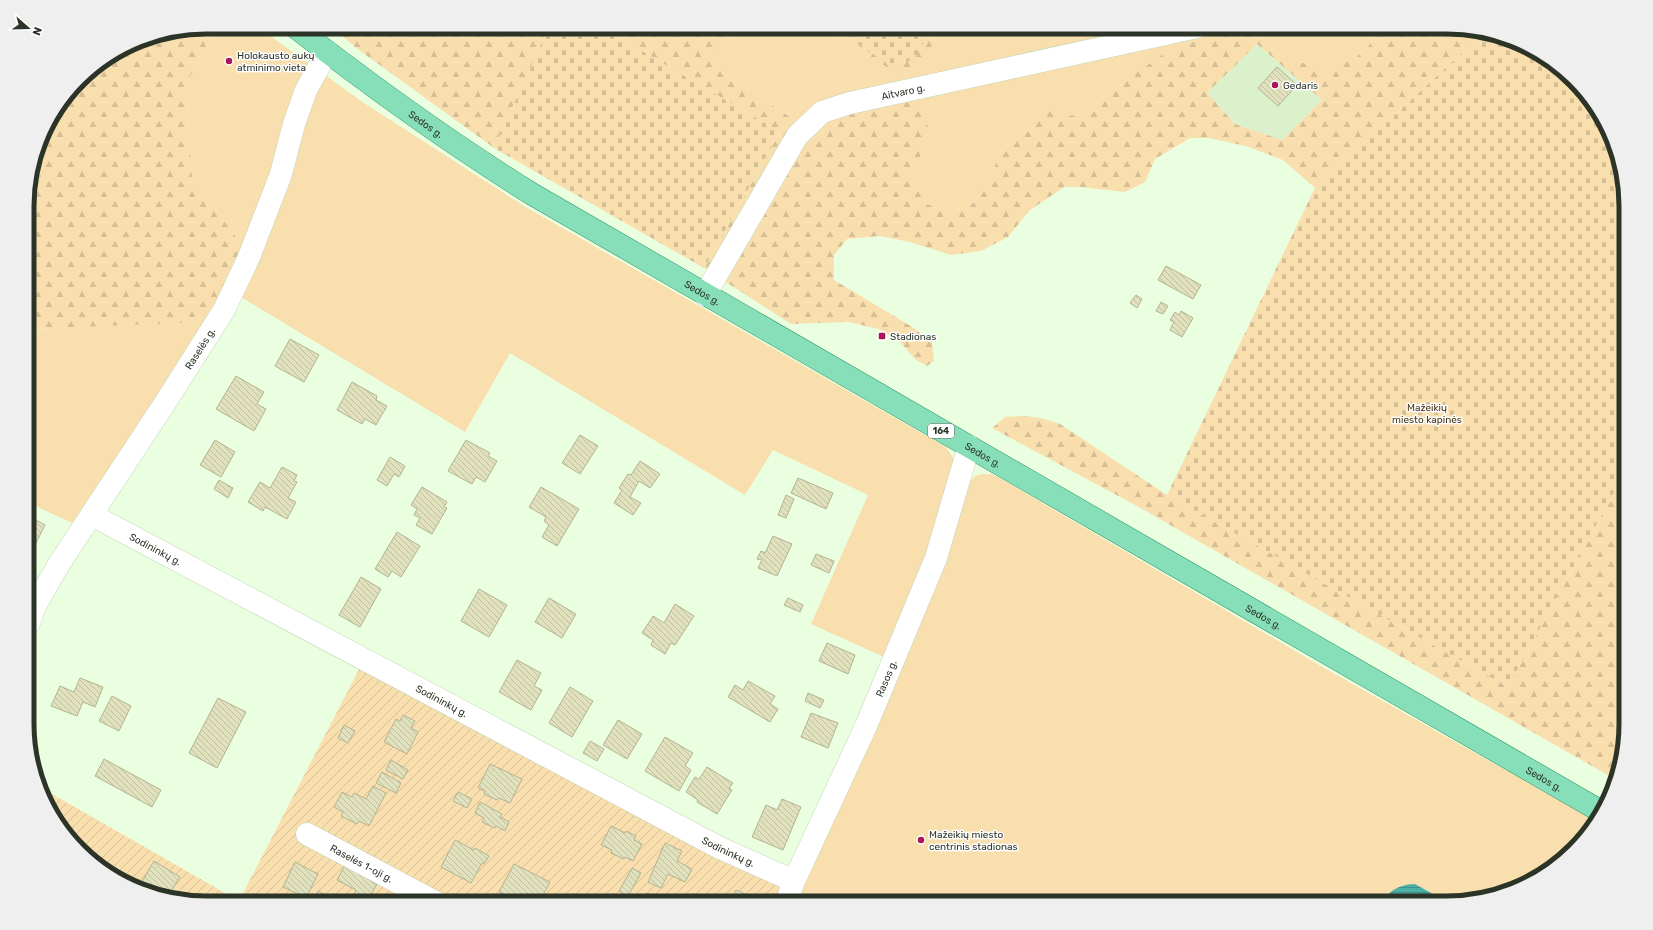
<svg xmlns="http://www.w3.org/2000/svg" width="1653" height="930" viewBox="0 0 1653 930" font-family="Rubik,sans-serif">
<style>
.built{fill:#daf1cc}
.green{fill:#f9deae}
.forest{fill:url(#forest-firs);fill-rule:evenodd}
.cemetery{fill:url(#cemetery-stones)}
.garden{fill:url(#garden-furrows)}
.water{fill:url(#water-rules)}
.building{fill:url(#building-back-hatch);stroke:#b2b391}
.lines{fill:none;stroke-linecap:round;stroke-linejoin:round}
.minor-casing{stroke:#c3d7b8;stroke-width:23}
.major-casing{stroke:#339569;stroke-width:23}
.minor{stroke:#fff;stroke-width:22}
.major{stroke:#87dfba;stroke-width:22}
.poi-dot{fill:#a71757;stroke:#fff;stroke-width:1.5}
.labels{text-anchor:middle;stroke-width:3;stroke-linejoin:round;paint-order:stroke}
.shield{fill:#fff;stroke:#6b7168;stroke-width:1}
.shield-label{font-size:9px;font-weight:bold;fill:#2c3428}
.poi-label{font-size:10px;fill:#2c3428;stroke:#fff;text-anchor:start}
.street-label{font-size:10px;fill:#2c3428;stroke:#fff}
.park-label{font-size:10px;fill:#453517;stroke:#fff}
.rim{fill:none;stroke:#2c3428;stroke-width:5}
</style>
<defs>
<pattern id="forest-firs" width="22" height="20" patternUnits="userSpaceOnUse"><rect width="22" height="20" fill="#f9deae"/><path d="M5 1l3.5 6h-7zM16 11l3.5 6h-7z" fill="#d6bf96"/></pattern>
<pattern id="cemetery-stones" width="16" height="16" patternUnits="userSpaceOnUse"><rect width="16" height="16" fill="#f9deae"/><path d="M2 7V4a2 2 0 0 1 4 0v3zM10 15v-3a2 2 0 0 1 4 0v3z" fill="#d6bf96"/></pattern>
<pattern id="garden-furrows" width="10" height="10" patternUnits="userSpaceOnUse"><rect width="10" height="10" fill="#f9deae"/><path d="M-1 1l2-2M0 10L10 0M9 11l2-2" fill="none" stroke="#d6bf96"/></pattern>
<pattern id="water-rules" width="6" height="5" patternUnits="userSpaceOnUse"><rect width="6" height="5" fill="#4cb0a7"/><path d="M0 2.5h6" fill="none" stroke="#3f9088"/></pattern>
<pattern id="building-back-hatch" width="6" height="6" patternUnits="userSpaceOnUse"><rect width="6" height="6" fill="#e1e1be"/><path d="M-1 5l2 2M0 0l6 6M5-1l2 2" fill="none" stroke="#c1c2a3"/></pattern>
</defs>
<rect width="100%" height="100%" fill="#eaffdf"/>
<path class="built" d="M1257,44L1322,100L1282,140L1235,124L1207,93Z"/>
<g class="green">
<path d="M216,27H258L364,103L524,206L946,447L954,459L933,550L886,658L811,624L868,495L773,450L745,495L510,353L465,432L224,287L243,247L192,176L186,84Z"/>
<path d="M736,27H822L890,69L923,59L943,27H1382L1367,48L1355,58L1336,66L1319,68L1284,57L1271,48L1259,36L1132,76L1081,115L1066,116L1047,108L1035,126L999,152L989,185L970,206L948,213L925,203L915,186L916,168L928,134L814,133L711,65Z"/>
<path d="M208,322L72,523L29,503V329Z"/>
<path d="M982,474H991L998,477L1326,669L1596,821L1574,850L1536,879L1458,903H1449L1415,884L1390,892L1378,903H794L969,483L975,476Z"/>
</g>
<g class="forest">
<path d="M206,27H216L186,84L192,176L243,247L208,322L29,329V183L46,127L76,88L102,69V63L138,41Z"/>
<path d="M332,27H549L494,148L355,47Z"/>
<path d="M601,27H736L711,65L814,133L848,115L923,99L927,115L928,134L916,168L915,186L925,203L948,213L970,206L989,185L999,152L1035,126L1047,108L1063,109L1066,116L1081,115L1132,76L1169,50L1232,29L1246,30L1259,36L1271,48L1284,57L1319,68L1336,66L1355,58L1367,48L1382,27H1447L1485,32L1315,188L1283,160L1246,146L1209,138H1190L1155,159L1145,182L1125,192L1080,187H1064L1029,211L1008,237L981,251L951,255L910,242L880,236L847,239L834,255V280L909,325L932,341L934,361L927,366L916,360L900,342L879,329L848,322L791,324L704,268L780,132ZM1257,44L1322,100L1282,140L1235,124L1207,93Z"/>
<path d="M822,27H943L923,60L906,71L890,69Z"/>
<path d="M1022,416L1041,418L1060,424L1167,495L1508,687L1626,470V735L1613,778L1137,506L992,428L1005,417Z"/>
</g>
<g class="cemetery">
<path d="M549,27H601L780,132L704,268L494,148Z"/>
<path d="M864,27H932L915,58L899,66L879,58L857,44Z"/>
<path d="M1485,32L1493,33L1536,51L1596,107L1617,149L1626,194V470L1508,687L1167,495L1315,188Z"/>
</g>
<path class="garden" d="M367,654L802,883L794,903H206L160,897L117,879L57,823L45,790L239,901Z"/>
<path class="water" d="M1415,884L1449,903H1378C1392,891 1396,885 1415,884Z"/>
<g class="building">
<path d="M1277,67L1297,85L1278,106L1258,88Z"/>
<path d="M1166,266L1201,285L1193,299L1158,280Z"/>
<path d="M1136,295L1142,299L1137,308L1130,303Z"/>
<path d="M1161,302L1168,306L1163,314L1156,311Z"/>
<path d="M1181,311L1193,318L1182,337L1170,330L1174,322L1170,320L1175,312L1179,315Z"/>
<path d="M290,339L319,355L304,382L275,366Z"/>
<path d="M236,376L264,392L257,404L266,409L254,431L216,409Z"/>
<path d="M352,382L377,396L376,400L387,406L376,425L365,419L362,424L337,410Z"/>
<path d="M580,435L598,446L580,474L562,463Z"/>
<path d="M215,440L235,452L221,477L200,465Z"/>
<path d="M466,440L490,453L488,456L497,461L485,482L476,477L472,484L448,471Z"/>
<path d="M390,457L405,466L399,477L394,474L387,486L377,480Z"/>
<path d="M640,461L660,474L650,488L639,481L630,497L641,503L633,515L614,503L622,490L619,488L628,474L631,475Z"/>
<path d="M282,467L297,475L294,481L297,482L288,498L296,502L287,519L265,507L263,511L248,502L260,482L270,488Z"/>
<path d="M798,478L833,493L826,509L791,493Z"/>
<path d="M219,480L233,488L228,498L214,489Z"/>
<path d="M422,487L447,502L444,507L447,508L432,534L416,525L420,518L414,515L417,509L411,505Z"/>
<path d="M541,487L579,509L557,546L542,537L549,525L544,521L546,517L529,507Z"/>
<path d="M786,495L794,499L786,518L778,515Z"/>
<path d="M29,516L45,525L29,557Z"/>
<path d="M397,532L420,546L401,577L392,571L388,577L375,569Z"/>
<path d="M773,536L792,544L777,576L758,568L762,560L757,559L761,551L765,553Z"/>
<path d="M816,554L834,561L829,573L811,565Z"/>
<path d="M361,577L381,589L360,627L339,615Z"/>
<path d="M479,589L507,605L489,637L461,621Z"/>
<path d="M549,598L576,614L562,638L535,622Z"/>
<path d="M788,598L803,605L800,612L784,605Z"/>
<path d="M675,604L694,616L675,645L671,643L665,654L651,645L653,640L642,633L653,616L664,623Z"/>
<path d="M827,643L855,655L848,674L819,661Z"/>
<path d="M517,660L541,673L534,686L542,690L531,710L499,692Z"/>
<path d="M80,678L103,687L95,707L83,702L77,716L51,706L60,686L74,692Z"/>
<path d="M748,681L775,696L770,704L778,709L770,722L728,697L735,685L743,690Z"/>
<path d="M570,687L593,701L572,737L549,723Z"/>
<path d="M808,693L824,700L820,708L805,701Z"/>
<path d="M112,696L131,706L119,731L99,721Z"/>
<path d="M218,698L246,712L217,768L189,753Z"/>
<path d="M811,713L838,723L828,748L801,737Z"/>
<path d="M403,715L415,721L411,728L418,732L407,754L384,742L396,719L400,721Z"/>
<path d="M618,720L642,734L627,759L603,745Z"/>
<path d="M344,725L355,731L348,743L338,738Z"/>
<path d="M665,737L693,753L685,766L691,770L679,791L645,771Z"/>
<path d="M590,741L604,749L597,761L583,753Z"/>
<path d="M104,759L161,790L152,807L95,776Z"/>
<path d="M391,760L408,770L403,779L386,770Z"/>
<path d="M490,764L522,779L510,803L499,798L497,800L484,794L485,791L478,788Z"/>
<path d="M707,767L733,783L729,788L732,790L717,814L697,802L698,800L686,792L695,777L699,779Z"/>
<path d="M382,772L401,783L396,793L376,783Z"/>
<path d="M373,786L386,793L369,826L359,821L357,824L341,816L343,812L334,807L342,792L352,797L354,793L366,799Z"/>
<path d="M458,792L472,799L467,808L453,801Z"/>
<path d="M782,799L801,807L783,850L752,837L766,805L777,810Z"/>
<path d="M480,802L502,814L500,817L509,822L505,831L496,826L495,828L482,822L484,818L475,813Z"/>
<path d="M611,826L625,833L626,831L636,836L634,840L642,844L633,861L625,857L624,859L611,853L612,850L601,845Z"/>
<path d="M455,840L474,850L475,848L489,856L484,864L482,863L471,883L441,867Z"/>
<path d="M665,843L682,851L677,861L692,869L685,882L668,874L661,888L648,882Z"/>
<path d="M348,860L368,875L366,878L377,884L367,902L354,895L356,890L337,880Z"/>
<path d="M154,861L180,877L167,898L156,895L140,885Z"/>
<path d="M295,862L318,874L306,898L283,887Z"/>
<path d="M514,864L550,882L539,903H514L511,901L512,898L499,892Z"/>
<path d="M632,868L641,873L628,896L619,891Z"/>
<path d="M736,890L752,897L749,903H736L731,900Z"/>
<path d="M318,891L324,894L320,903H312Z"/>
<path d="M647,893L667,903H642Z"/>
<path d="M285,894L292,898L290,903H281Z"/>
<path d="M611,894L623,901L622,903H606Z"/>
<path d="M1257,895L1264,897L1262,903H1247L1248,900L1255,902Z"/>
</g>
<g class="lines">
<g class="minor-casing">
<g id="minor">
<path id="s1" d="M705,295L797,136L822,112L850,103L1197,27"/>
<path id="s2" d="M92,515L720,848L794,881"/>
<path id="s3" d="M29,623L35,606L59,564L165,403L224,310L249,257L281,174L294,124L306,90L327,52"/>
<path id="s4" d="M307,834L437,903"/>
<path id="s5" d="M786,903L794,881L866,726L936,558L969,446"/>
</g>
</g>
<g class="major-casing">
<g id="major">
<path id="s6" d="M295,27C371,86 450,143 532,194L1602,812"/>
</g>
</g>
<use href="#minor" class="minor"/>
<use href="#major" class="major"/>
</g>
<g class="poi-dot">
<circle cx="229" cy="61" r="4"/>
<circle cx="1275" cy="85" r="4"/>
<rect x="878" y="332" width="8" height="8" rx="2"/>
<circle cx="921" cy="840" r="4"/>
</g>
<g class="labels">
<rect class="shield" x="928" y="424" width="26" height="14" rx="3"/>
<g class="shield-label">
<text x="941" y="434">164</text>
</g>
<g class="poi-label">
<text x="237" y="59">Holokausto aukų<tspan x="237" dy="12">atminimo vieta</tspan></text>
<text x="1283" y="89">Gedaris</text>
<text x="890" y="340">Stadionas</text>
<text x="929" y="838">Mažeikių miesto<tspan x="929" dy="12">centrinis stadionas</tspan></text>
</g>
<g class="street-label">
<text dy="4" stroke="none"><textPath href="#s1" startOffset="302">Aitvaro g.</textPath></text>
<text dy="4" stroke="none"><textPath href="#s6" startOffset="163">Sedos g.</textPath></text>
<text dy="4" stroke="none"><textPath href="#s6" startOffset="487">Sedos g.</textPath></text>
<text dy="4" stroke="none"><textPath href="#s3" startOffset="324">Raselės g.</textPath></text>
<text dy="4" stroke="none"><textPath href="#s6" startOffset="811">Sedos g.</textPath></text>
<text dy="4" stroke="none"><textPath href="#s2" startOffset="72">Sodininkų g.</textPath></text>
<text dy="4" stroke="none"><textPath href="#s6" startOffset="1135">Sedos g.</textPath></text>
<text dy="4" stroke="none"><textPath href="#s5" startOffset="246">Rasos g.</textPath></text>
<text dy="4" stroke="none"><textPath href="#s2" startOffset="396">Sodininkų g.</textPath></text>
<text dy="4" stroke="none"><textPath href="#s6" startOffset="1459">Sedos g.</textPath></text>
<text dy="4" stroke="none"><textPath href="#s2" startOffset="720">Sodininkų g.</textPath></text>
<text dy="4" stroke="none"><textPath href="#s4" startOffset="62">Raselės 1-oji g.</textPath></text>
</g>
<g class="park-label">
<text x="1427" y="411">Mažeikių<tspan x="1427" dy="12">miesto kapinės</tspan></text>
</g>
</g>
<path d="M0 0H1653V930H0ZM206 34H1447A172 172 0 0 1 1619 206V724A172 172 0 0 1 1447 896H206A172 172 0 0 1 34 724V206A172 172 0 0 1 206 34Z" fill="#eeefee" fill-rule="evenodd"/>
<path class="rim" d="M206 34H1447A172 172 0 0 1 1619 206V724A172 172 0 0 1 1447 896H206A172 172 0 0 1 34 724V206A172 172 0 0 1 206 34Z"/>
<g transform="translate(28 28) rotate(110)" stroke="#ffffff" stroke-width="3" paint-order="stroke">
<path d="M0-3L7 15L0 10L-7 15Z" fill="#2c3428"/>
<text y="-6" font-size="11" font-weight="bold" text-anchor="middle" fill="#2c3428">N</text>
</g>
</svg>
